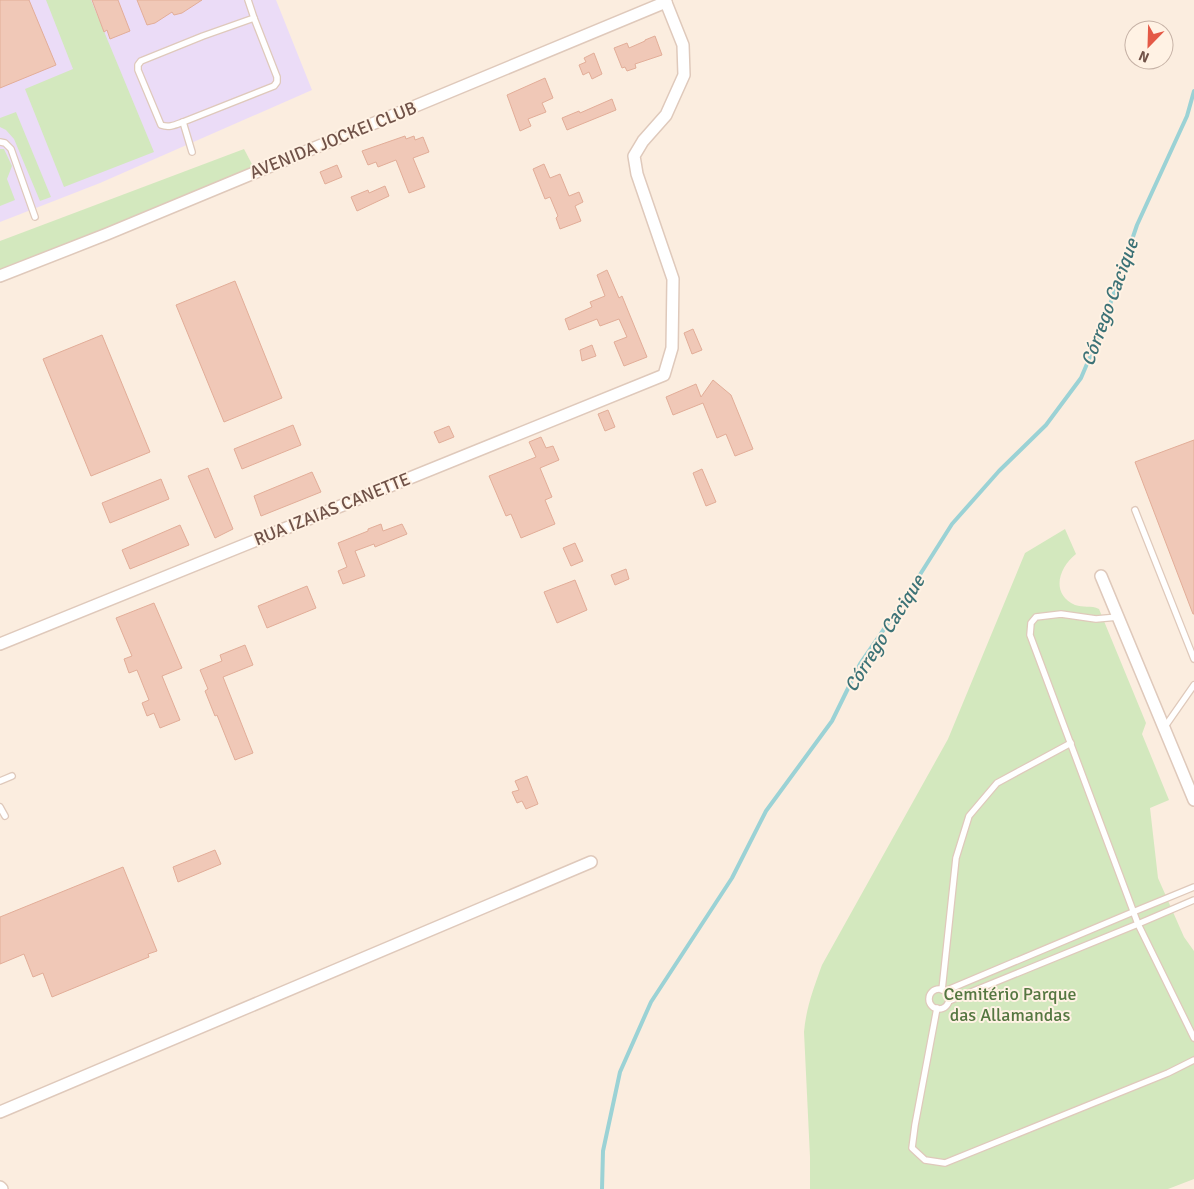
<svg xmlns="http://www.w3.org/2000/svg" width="1194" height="1189" viewBox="0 0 1194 1189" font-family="Signika,sans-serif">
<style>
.education{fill:#ebdcf7}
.green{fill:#d3e8be}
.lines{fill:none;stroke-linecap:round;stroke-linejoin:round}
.stream{stroke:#9bd2d5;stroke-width:4}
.building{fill:#f0c8b7;stroke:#e2ad98}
.service-casing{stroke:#dfc9bb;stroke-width:8}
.minor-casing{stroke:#dfc9bb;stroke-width:14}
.service{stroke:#fff;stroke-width:5.5}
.minor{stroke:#fff;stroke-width:11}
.labels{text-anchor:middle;stroke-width:4;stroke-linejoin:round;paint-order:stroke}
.street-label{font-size:18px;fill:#705248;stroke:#fff2e4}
.park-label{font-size:18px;fill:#557741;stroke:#fff2e4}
.water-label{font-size:19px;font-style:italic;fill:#3c7276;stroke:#fff2e4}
</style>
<rect width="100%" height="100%" fill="#fbeddf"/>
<path class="education" d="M0,0H276L312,90L100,183L0,222Z"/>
<g class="green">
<path d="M46,0H91L154,152L64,187L25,89L73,69Z"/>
<path d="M16,112L51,197L40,201L14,139L6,130L0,127V118Z"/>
<path d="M0,149H4L12,166L7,179L15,200L0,206Z"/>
<path d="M244,149L255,170L0,271V241Z"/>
<path d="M1065,529L1076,554C1059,567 1050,594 1075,605C1083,608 1091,605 1099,609L1146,723L1142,734L1169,800L1150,808L1158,878L1184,937L1194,951V1179L1168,1189H810V1157L804,1032C806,1008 814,987 822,965L948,739L1025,553Z"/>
</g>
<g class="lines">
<path class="stream" d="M602,1189L603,1151L620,1072L651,1002L732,878L766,811L832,721L860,664L902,603L952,524L999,471L1046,425L1081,378L1101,331L1137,225L1187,116L1194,91"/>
</g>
<g class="building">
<path d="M0,0H29L56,65L0,88Z"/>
<path d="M92,0H118L130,31L110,39L107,30L104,32Z"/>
<path d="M137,0H202L182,13L174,15L172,12L155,23L147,25Z"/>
<path d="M655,36L662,55L635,64L636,68L627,71L625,67L622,68L614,48L627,43L629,48L645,41V40Z"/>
<path d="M594,53L602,74L592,79L589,72L583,75L579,65L586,62L584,58Z"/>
<path d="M545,78L553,98L542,103L546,112L528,119L531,126L520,131L507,95Z"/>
<path d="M612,99L616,110L567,130L562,118L579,111L580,113Z"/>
<path d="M405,136L406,139L414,136L415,140L423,137L429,152L413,158L425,187L409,193L396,160L378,167L376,162L368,165L362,151Z"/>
<path d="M544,164L550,178L560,174L569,196L579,192L583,202L575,206L581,221L560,229L556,218L558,216L550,197L545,199L533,169Z"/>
<path d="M337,165L342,177L325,184L320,172Z"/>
<path d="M385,186L389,196L357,211L351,197L368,190L369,193Z"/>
<path d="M607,270L619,298L622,296L647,357L624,366L614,342L627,337L619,319L600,326L597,319L569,330L565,319L592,307L590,302L605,296L597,275Z"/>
<path d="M235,281L282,398L224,422L176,305Z"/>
<path d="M693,329L702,350L692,354L684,333Z"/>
<path d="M102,335L150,452L91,476L43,359Z"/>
<path d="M592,345L596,356L582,361L580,350Z"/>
<path d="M713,380L731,395L753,449L735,456L726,434L717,438L703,403L673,415L666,397L696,384L701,397Z"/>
<path d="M608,410L615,427L605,431L598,414Z"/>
<path d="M293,425L301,445L242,469L234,449Z"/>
<path d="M449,426L454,437L439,443L434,432Z"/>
<path d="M541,437L546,448L553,446L559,460L540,468L552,497L545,500L555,524L521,538L511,514L506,516L489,476L536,457L529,442Z"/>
<path d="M1194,440V614H1193L1135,462Z"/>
<path d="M208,468L233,529L215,538L188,476Z"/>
<path d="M702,469L716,502L706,506L693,473Z"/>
<path d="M312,472L321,492L261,516L254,496Z"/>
<path d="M161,479L169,499L110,523L102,503Z"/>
<path d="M381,524L383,531L402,524L407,534L375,547L374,544L355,551L365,576L343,584L338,571L347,567L338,543L368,531V529Z"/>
<path d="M180,525L189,545L130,569L122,550Z"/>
<path d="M575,543L583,561L571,566L563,548Z"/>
<path d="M626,569L629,579L615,585L611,575Z"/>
<path d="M575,580L587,610L557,623L544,592Z"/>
<path d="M307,586L316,608L267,628L258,606Z"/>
<path d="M154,603L182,668L162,676L180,720L160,728L154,713L147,716L142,703L149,700L137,670L129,673L124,659L132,656L116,618Z"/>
<path d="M245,645L253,665L223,677L253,753L235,760L217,715L215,716L205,691L208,689L200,670L222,661L220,655Z"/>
<path d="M527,776L538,804L526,809L522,801L517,803L512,792L519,790L515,781Z"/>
<path d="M215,850L221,864L178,882L173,867Z"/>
<path d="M123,867L157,951L148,954L149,957L52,997L43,973L33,977L24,954L0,964V917Z"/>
</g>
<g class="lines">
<g class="service-casing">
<g id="service">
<path d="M248,0L254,18"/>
<path d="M254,18L277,77V82L274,86L183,122C175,125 169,128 161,125L138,70V65L141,61L203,36Z"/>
<path d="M183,122L192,152"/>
<path d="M0,142L5,143L11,149L35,217"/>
<path d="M1135,510L1194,659"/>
<path d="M1118,617L1096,619L1061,614L1036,617L1031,623L1030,635L1138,924L1194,1038"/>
<path d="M1164,728L1194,685"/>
<path d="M0,781L12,776"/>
<path d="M0,807L5,816"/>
<circle cx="939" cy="999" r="10"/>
<path d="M942,990L956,858L969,816L997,783L1071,743"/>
<path d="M945,991L1133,912L1194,887"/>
<path d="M949,1001L1138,924L1194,900"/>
<path d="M937,1008L915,1125L912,1148L925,1160L945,1163L1168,1073L1194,1060"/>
</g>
</g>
<g class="minor-casing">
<g id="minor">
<path d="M0,276L107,234L666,2"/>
<path d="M1101,576L1194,800"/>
<path d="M0,644L664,375L672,348L673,279L637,174L634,156L643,141L666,115L684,75L683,45L665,0"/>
<path d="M0,1112L591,862"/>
<path d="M0,1187L2,1189"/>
</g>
</g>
<use href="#service" class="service"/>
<use href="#minor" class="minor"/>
</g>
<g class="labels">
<g class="street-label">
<text transform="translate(333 140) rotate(-22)" y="6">AVENIDA JOCKEI CLUB</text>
<text transform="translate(332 509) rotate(-22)" y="6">RUA IZAIAS CANETTE</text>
</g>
<g class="park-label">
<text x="1010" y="1000">Cemitério Parque<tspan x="1010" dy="21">das Allamandas</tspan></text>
</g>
<g class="water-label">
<text transform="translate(1109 302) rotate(-70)" y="7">Córrego Cacique</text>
<text transform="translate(884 633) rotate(-58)" y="7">Córrego Cacique</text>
</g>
</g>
<g transform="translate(1149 45) rotate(203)"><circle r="24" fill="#fff2e4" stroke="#c6b2a6"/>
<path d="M0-4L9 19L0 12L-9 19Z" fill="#e45946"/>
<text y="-8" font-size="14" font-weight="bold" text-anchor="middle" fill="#705248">N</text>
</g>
</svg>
